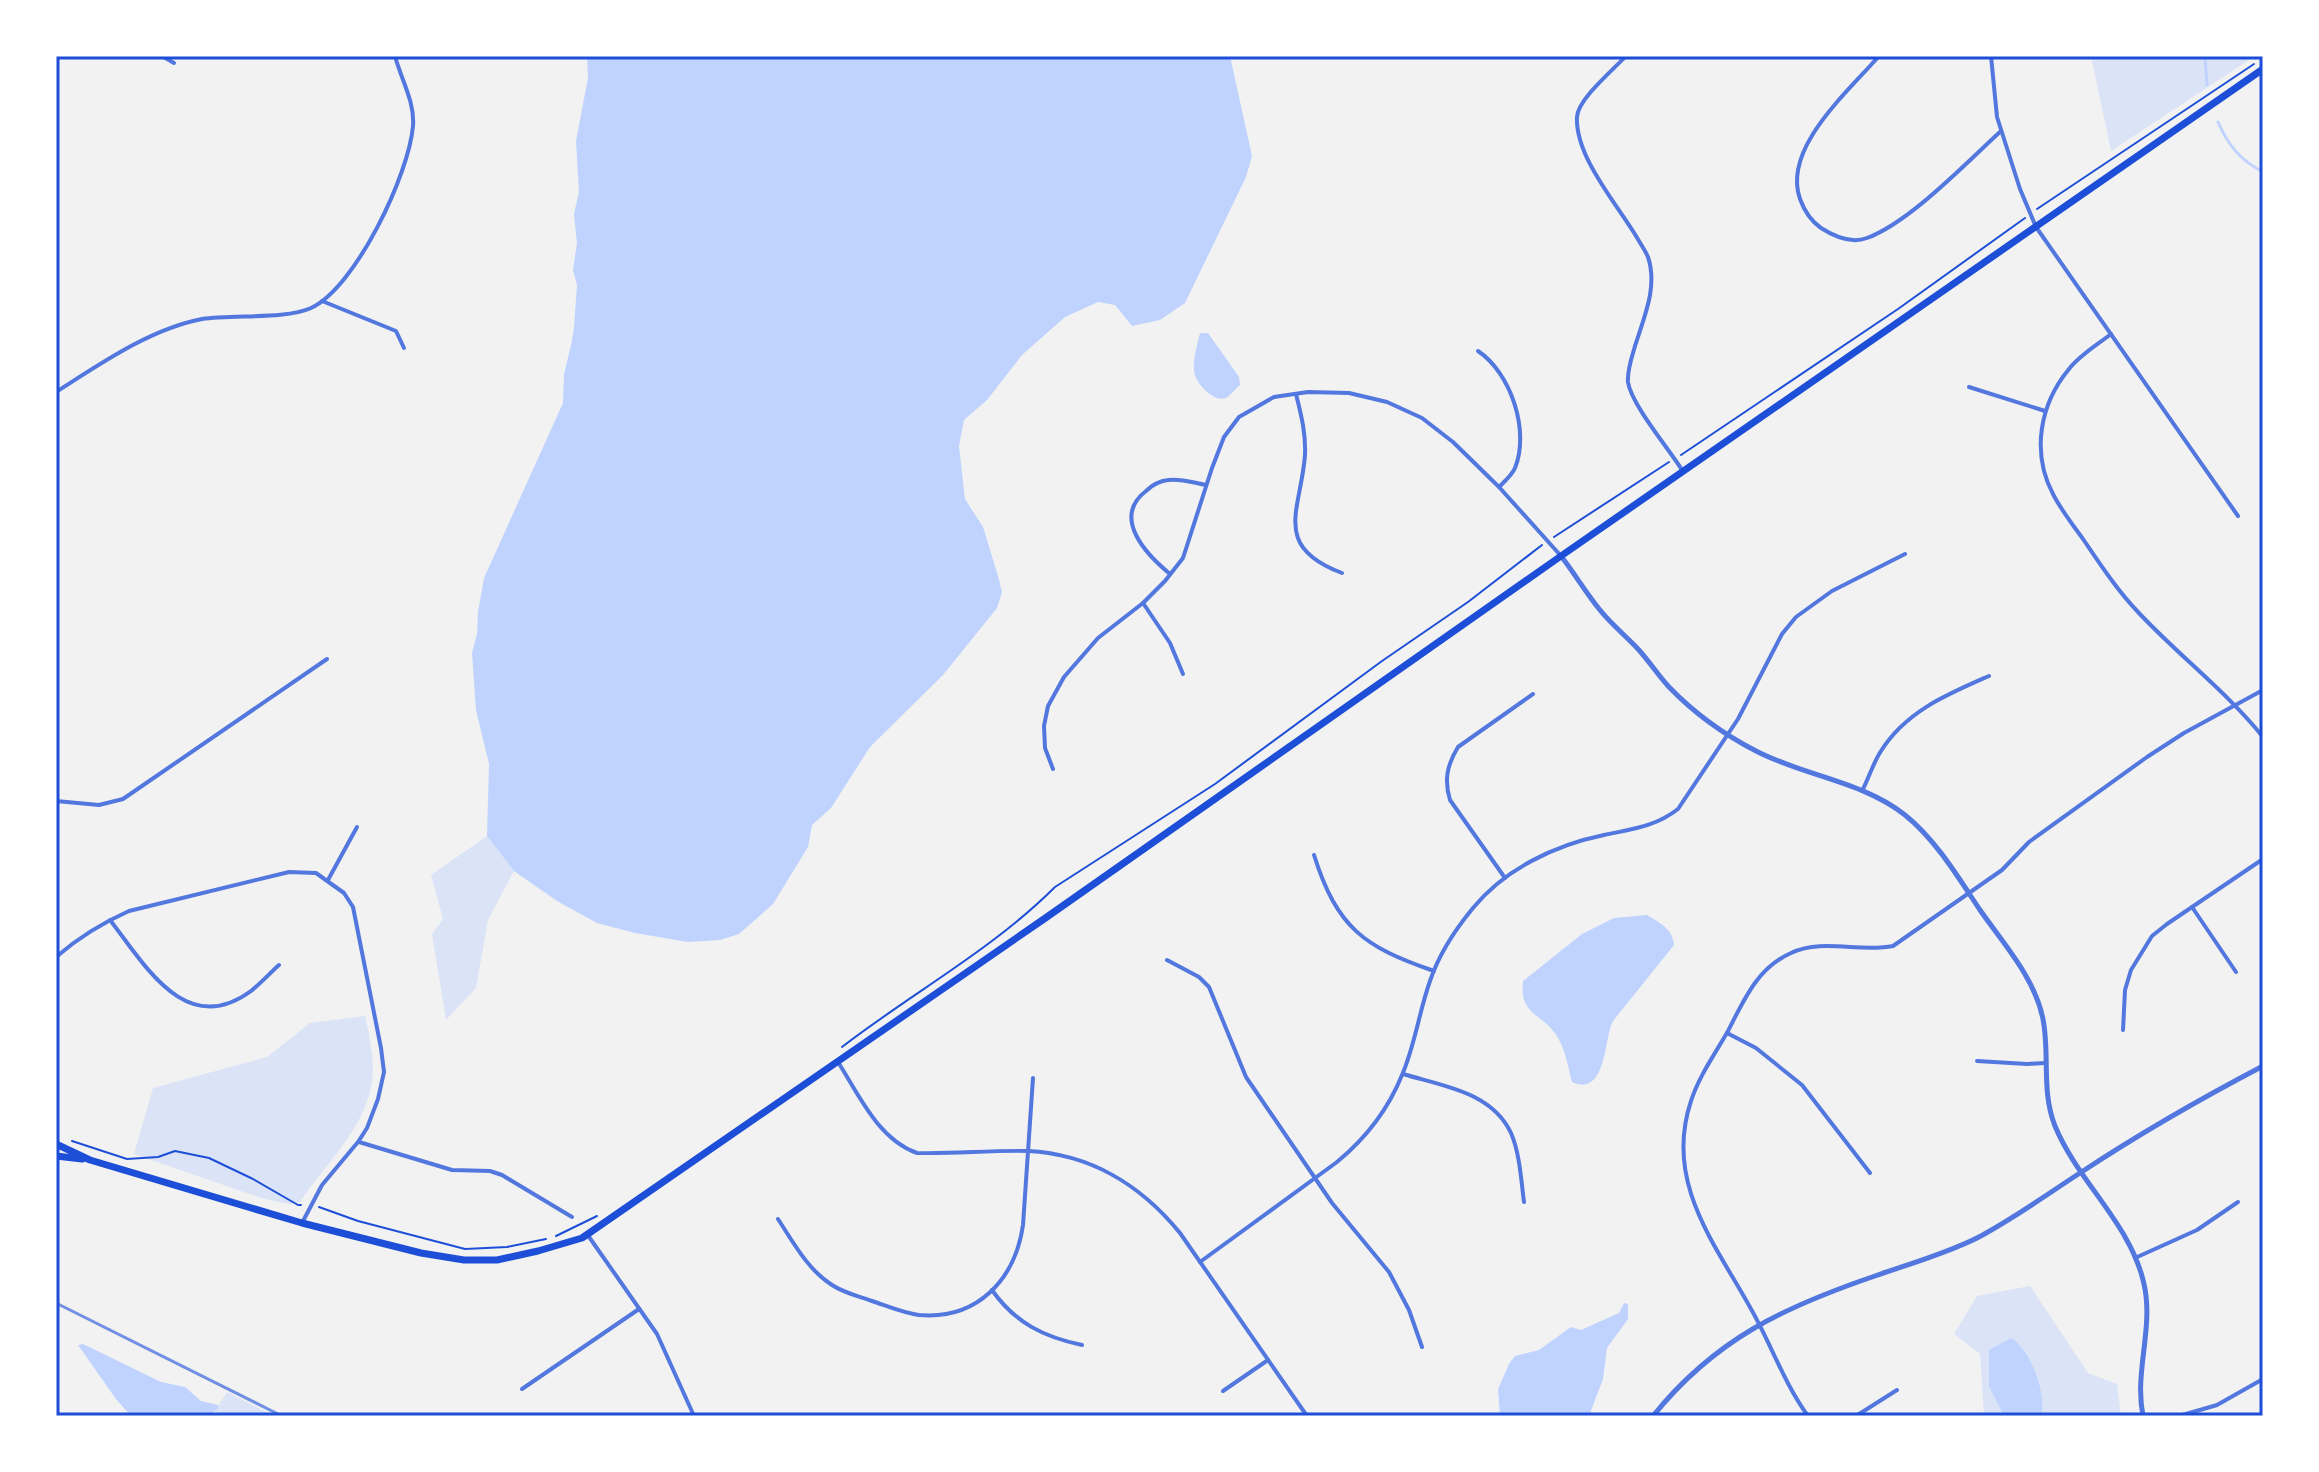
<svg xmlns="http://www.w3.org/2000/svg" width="2319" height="1472" viewBox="0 0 2319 1472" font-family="'Golos Text',sans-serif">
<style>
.green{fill:#dbe4f7}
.water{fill:#bfd3fe}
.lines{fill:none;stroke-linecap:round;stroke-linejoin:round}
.stream{stroke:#bfd3fe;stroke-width:3}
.path{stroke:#1d4ed8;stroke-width:2}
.minor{stroke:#5277de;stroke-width:4}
.tertiary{stroke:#5277de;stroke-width:5}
.primary{stroke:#1d4ed8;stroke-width:7}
.rail{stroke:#7290e2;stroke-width:3}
.neatline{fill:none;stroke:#1d4ed8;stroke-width:3}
</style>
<rect width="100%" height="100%" fill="#f2f2f2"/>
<g class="green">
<path d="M2091,56H2255L2111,151Z"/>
<path d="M487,836L514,871L488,920L476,988L446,1020L432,934L443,919L431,875Z"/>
<path d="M365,1016C369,1032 372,1050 373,1066C374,1121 328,1160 300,1202L289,1204L261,1198L134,1154L153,1088L267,1057L310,1023Z"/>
<path d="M2030,1286L2088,1373L2117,1384L2121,1416H1984L1980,1354L1954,1334L1977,1296Z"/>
<path d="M227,1392L274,1416H212Z"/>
</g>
<g class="water">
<path d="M587,56H1230L1252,156L1246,177L1185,303L1160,320L1132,326L1115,305L1098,302L1065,317L1022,355L987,400L964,420L959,446L965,499L983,527L998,576L1002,592L997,608L943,675L870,747L831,808L812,825L808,847L773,904L739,934L720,940L688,942L635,933L597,923L557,901L514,871L487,836L489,764L476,710L472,653L477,634L478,612L484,578L563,403L564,374L572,341L574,327L577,285L573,270L577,243L574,214L579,192L576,141L588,78Z"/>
<path d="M1200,333H1208L1239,377L1240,385C1236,388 1230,396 1226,398C1213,403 1195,382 1194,371C1193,358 1197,346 1200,333Z"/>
<path d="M1647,915C1660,923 1673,929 1674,945L1613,1021C1604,1037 1607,1098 1572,1082C1568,1067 1566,1052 1558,1038C1543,1012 1519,1017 1523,981L1582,934L1614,918Z"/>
<path d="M1624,1303L1628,1304V1319L1607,1348L1603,1379L1589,1416H1500L1498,1389L1509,1364L1515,1356L1539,1350L1571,1327L1581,1330L1619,1313Z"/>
<path d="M2011,1338C2031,1350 2047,1394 2041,1416H2004L1989,1386V1350Z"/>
<path d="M83,1344L161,1382L185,1387L201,1401L218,1405V1408L209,1416H131L116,1399L78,1345Z"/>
</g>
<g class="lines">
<g class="stream">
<path d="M2205,56L2207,85"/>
<path d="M2218,122C2228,145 2240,160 2263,172"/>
</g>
<g class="path">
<path d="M2037,209L2254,64"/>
<path d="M1681,455L1898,309L2025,218"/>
<path d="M1554,537L1669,462"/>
<path d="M842,1047C912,993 992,950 1055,887L1215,784L1382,661L1468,602L1542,545"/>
<path d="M72,1141L127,1159L158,1157L175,1151L209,1158L253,1179L298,1205H301"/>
<path d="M319,1207L358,1221L465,1249L507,1247L546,1239"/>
<path d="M556,1236L597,1216"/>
</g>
<g class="minor">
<path d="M162,56L174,63"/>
<path d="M1626,56C1613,70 1578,99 1577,117C1575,156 1616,203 1636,236C1640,243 1645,250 1648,257C1658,287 1644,317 1635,346C1632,357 1627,370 1628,382C1631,404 1669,449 1682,470"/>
<path d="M1879,56C1848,92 1782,148 1800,199C1804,210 1811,221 1821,228C1835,237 1851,244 1867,238C1910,222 1966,163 2001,131"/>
<path d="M1991,56L1997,117L2020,189L2036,227L2238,516"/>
<path d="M322,301L396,331L404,348"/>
<path d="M2111,334C2097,345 2080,355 2069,369C2040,404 2031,452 2053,494C2061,510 2073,525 2083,539C2100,564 2117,590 2138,612C2178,655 2226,691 2263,737"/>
<path d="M1478,351C1511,373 1530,431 1515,468C1512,475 1504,482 1499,487"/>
<path d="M1969,387L2045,411"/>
<path d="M56,392C100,364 150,329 202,319C233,314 285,320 311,308C356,287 409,174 413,126C415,102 401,79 395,56"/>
<path d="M1296,394C1301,414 1306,433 1305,455C1301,510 1271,546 1342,573"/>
<path d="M1170,574C1147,555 1111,518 1146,491C1152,485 1160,481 1168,480C1181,478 1194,483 1206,485"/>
<path d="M1143,603L1170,643L1183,674"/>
<path d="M1053,769L1045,748L1044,726L1048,706L1064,677L1098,638L1143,603L1165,581L1183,558L1212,468L1224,437L1239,417L1274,397L1308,392L1349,393L1387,402L1422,418L1453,442L1499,487L1561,556"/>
<path d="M1862,791C1869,778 1873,763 1881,751C1906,711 1948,694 1989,676"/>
<path d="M56,801L99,805L123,799L327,659"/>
<path d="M1314,855C1337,928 1364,947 1434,971"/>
<path d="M1505,878L1450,800C1444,780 1447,765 1458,747L1533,694"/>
<path d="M328,880L357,827"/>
<path d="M2192,907L2236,972"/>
<path d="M110,920C145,965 186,1039 251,991C261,983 270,973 279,965"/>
<path d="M56,957C78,938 102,923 129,911L289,872L316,873L344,893L353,907L381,1048L384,1072L378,1099L367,1128L358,1142L322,1185L302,1223"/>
<path d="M1167,960L1199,977L1209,987L1246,1077L1332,1203L1389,1272L1409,1310L1422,1347"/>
<path d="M2123,1030L2125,990L2131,970L2152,936L2167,924L2263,859"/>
<path d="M1727,1033L1756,1048L1802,1085L1870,1173"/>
<path d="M1977,1061L2027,1064L2045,1063"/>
<path d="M838,1062C859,1095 878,1139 917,1153C954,1154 991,1150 1028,1151C1090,1154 1141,1185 1180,1233L1307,1416"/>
<path d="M1403,1074C1443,1086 1492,1092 1511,1133C1520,1154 1521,1180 1524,1202"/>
<path d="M359,1142L452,1170L490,1171L502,1175L572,1217"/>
<path d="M778,1219C793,1242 808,1270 832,1285C844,1293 858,1296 872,1301C887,1306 903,1313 919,1315C977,1320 1015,1280 1023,1225L1033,1078"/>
<path d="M587,1234L657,1334L694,1416"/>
<path d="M2135,1258L2197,1230L2238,1202"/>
<path d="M1200,1262L1337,1162C1366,1138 1388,1110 1402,1075C1415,1045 1419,1012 1430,981C1439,954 1454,931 1473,908C1505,869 1555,845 1604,835C1632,829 1655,827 1678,809L1738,719L1782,634L1796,617L1832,591L1905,554"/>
<path d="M992,1290C1015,1323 1044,1337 1082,1345"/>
<path d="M522,1389L639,1309"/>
<path d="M1223,1391L1268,1360"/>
<path d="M1808,1416C1784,1383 1771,1344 1751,1309C1714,1242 1664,1182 1691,1101C1699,1076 1715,1054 1728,1031C1744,1000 1757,968 1791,953C1823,938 1860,953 1893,946L2002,870L2029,842L2147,757L2184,733L2263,690"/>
<path d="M1856,1416L1897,1390"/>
<path d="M2179,1416L2217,1405L2263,1379"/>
</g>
<g class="tertiary">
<path d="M1561,556C1575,574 1586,593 1600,610C1611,624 1626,636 1638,649C1649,661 1658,675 1669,687C1694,713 1723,734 1756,751C1804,776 1862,781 1905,815C1936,840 1958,877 1980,910C2003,943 2035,978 2043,1019C2050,1055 2041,1091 2055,1126C2078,1182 2131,1224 2144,1284C2154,1328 2134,1372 2143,1416"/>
<path d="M1653,1416C1715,1339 1784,1307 1875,1276C1909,1264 1945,1254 1977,1238C2013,1219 2046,1195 2080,1173C2139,1134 2200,1099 2263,1066"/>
</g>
<g class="primary">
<path d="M56,1144L90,1160L302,1223L421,1253L464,1260H497L538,1251L582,1238L1044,919L1561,556L2263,69"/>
<path d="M56,1156L82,1159"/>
</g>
<path class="rail" d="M56,1303L282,1416"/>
</g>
<rect width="2319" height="1472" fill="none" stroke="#ffffff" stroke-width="116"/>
<rect x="58" y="58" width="2203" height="1356" class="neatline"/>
</svg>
